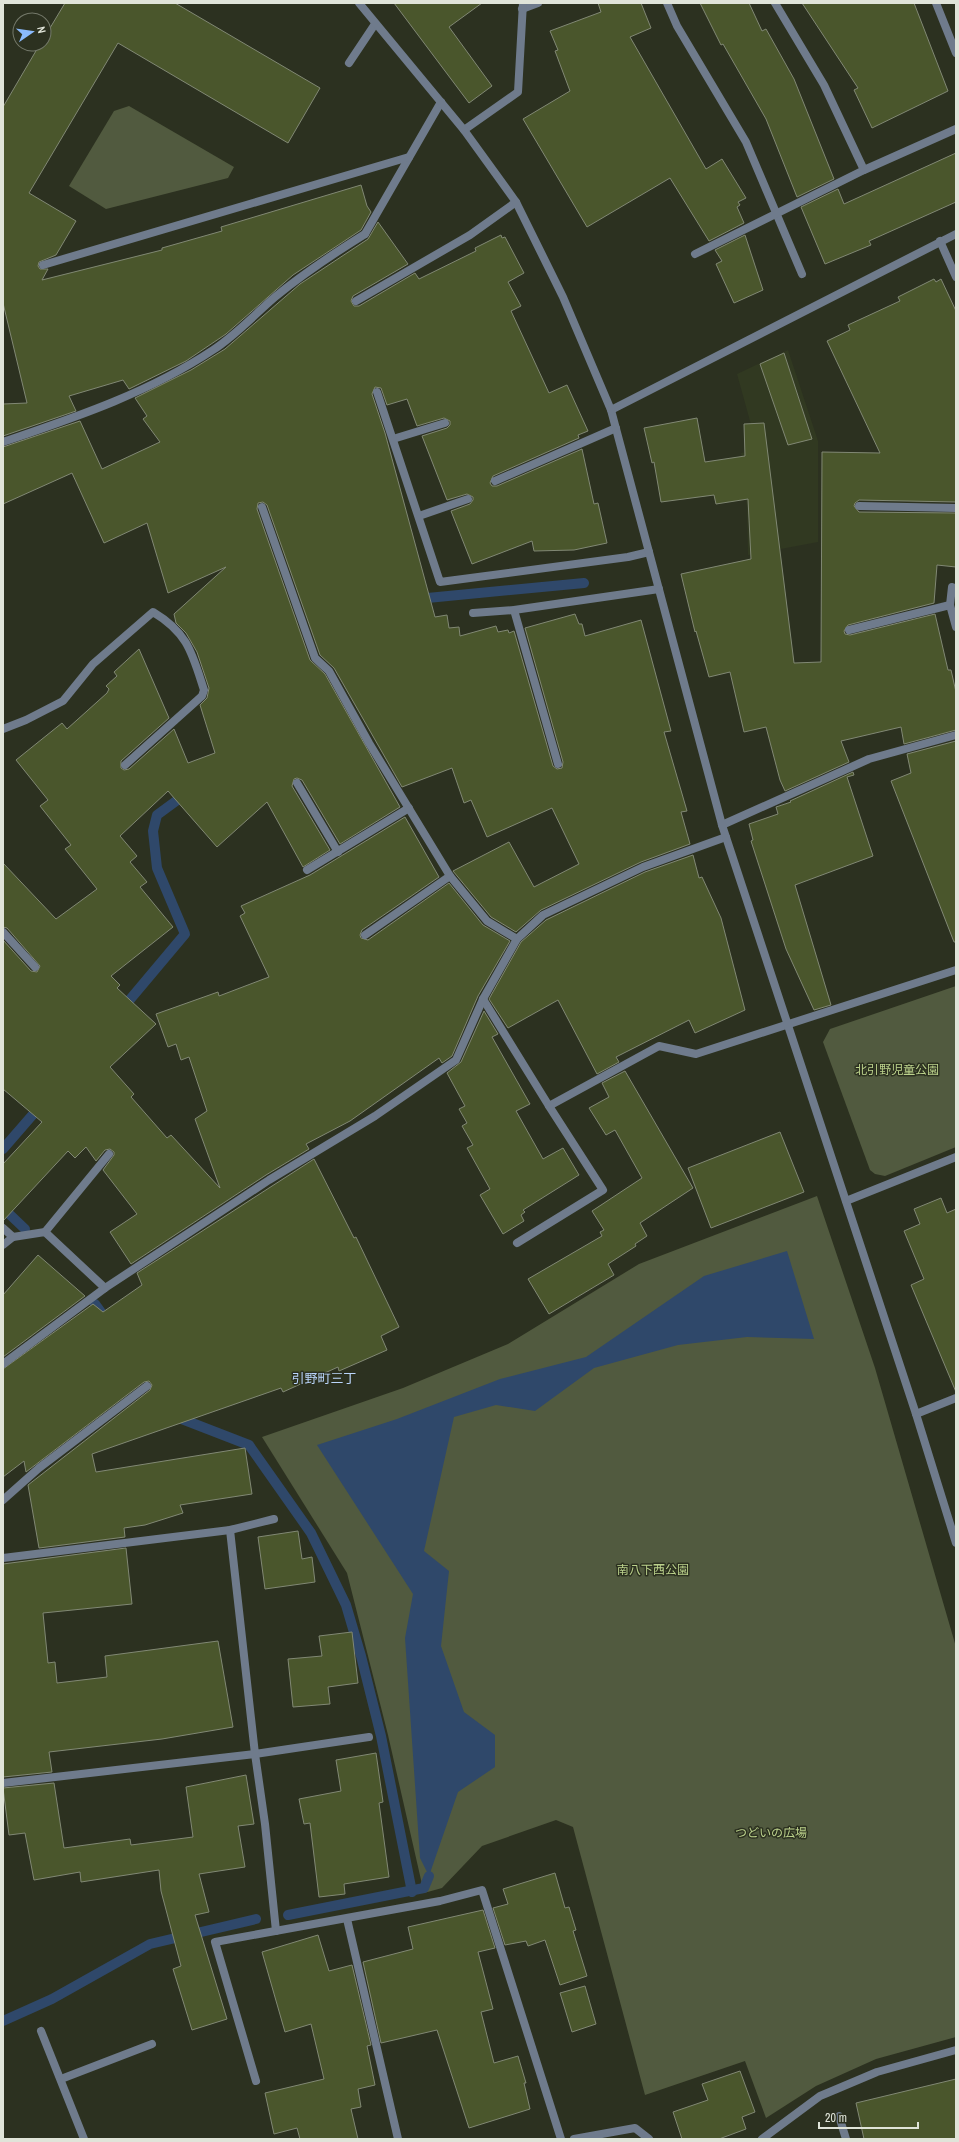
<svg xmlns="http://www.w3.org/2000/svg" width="959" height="2142" viewBox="0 0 959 2142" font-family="'Archivo Narrow','Noto Sans JP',sans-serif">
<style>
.built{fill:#313921}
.green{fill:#515a3f}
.water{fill:#2f486a}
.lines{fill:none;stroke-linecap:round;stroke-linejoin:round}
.stream{stroke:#2f486a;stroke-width:10}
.building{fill:#4a562c;stroke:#818874}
.service{stroke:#6f7b8c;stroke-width:8}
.minor{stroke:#6f7b8c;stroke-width:8}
.tertiary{stroke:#6f7b8c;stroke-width:8}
.labels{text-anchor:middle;stroke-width:3;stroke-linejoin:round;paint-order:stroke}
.park-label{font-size:12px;fill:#bcd28c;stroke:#2c3120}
.neighbourhood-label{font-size:13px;fill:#bbd6fc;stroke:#2c3120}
</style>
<rect width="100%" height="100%" fill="#2c3120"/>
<path class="built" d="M788,350L818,441V542L748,555L747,507L741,453L758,450L737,374Z"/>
<g class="green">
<path d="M129,106L234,167L228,178L106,209L69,186L114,111Z"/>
<path d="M956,986V1147L885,1176L875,1174L870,1170L823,1042L830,1029Z"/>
<path d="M817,1196L875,1368L956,1647V2037L876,2059L816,2086L766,2118L745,2061L645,2095L573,1827L556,1820L482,1846L442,1888L424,1893L388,1735L347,1573L262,1437L403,1388L508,1344L639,1264Z"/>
</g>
<path class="water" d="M787,1251L814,1339L747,1337L678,1345L594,1368L535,1411L496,1405L454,1417L424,1551L449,1571L441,1646L464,1712L495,1735V1767L458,1792L429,1876L420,1858L405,1638L413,1594L317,1445L397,1419L500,1379L586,1357L704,1276Z"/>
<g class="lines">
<g class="stream">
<path d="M417,599L584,583"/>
<path d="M122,1009L185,934L157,868L153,831L157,815L187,793"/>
<path d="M3,1149L42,1104"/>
<path d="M3,1208L25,1229"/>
<path d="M95,1304L105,1318"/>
<path d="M174,1416L249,1445L311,1533L346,1605L361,1656L381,1736L412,1892"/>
<path d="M288,1915L424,1888L429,1876"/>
<path d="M3,2021L52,1999L150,1944L256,1919"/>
</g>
</g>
<g class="building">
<path d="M65,3H175L320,88L288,143L118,43L29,193L76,221L56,255L39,262L38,266L40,269H48L42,280L162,250V248L222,231L221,227L361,185L367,206L371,212L361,230L293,275L226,334L186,361L129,389L123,380L69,396L76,411L3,436V404L27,403L3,303V107L40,44H44V38Z"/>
<path d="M394,3H482L449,27L492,86L469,103Z"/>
<path d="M598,3H641L651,28L630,37L706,169L722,159L746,198L738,202L740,205L737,207L744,223L709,241L670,178L587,227L523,119L570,91L555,51L558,50L550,31L601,12Z"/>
<path d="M700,3H749L762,31L766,29L794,79L834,179L797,197L766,119L723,44L721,45Z"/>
<path d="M802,3H914L948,91L872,128L854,90L858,88Z"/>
<path d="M956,153V202L869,241L871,245L825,264L801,207L838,189L844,204Z"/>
<path d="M378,222L408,264L353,296L351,301L354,306H359L415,273L419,279L476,251L475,248L501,235L502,238L505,237L524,273L508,282L521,306L511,311L549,393L567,385L588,431L578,435L579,438L493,476L490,483L492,486H497L582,449L594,504L598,503L607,543L574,550L534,551L532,541L472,564L451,511L470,504L473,500V497L467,494L447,500L422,436L447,428L450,425V421L444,418L417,426L407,399L387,405L381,388L375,387L372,394L385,433L435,617L447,615L449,628L459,627L460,636L496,626L498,632L508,630L509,633L514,631L553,766L557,769L562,768L563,762L525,628L575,614L579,624H582L585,636L641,620L671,731L664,732L687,811L681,812L690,844L641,862L541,910L516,932L491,917L453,871L509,842L534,887L579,864L552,808L487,837L471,800L464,803L452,768L402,787L334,668L320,655L267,505L263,502L258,503L257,509L310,660L325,674L400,807L340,844L302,780L297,778L294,779L292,786L330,850L303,867L267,802L217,847L168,791L120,836L137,856L130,862L147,882L140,887L173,927L111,976L120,985L117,988L156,1024L110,1067L134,1094L131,1097L167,1138L171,1135L220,1188L195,1119L207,1111L189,1057L181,1060L176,1044L168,1047L156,1014L218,992L219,996L269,977L240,916L245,913L241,906L310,875L405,817L439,877L362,930L360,935L361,938L368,940L449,883L483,925L510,941L478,996L452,1056L442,1063L439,1058L350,1121L306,1144L309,1149L266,1175L131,1264L110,1232L137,1214L103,1170L114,1155V1152L110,1149L105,1150L96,1161L86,1147L75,1158L68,1151L3,1221V1164L42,1122L3,1089V940L31,971L37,972L40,966L7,928L3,927V863L56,919L97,889L65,849L71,845L40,806L48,800L16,760L62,723L67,729L107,693L109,689L106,686L117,676L114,672L139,649L169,718L121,761V768L124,770L129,769L174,729L188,763L215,753L200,705L207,698L209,688L197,652L186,633L176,623L174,614L226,567L168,593L147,523L104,543L72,473L3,504V447L80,421L102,469L160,442L143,419L147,416L135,398L191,370L225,349L300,284L368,239Z"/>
<path d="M745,235L763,290L734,303L716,264L722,261L715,250Z"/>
<path d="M934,279L936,282L941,279L956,311V502L859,500L855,503L854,506L859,512L956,513V567L937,565L934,603L848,625L844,631L845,634L850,635L935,614L948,670H951L956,692V730L904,744L901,727L841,741L849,762L785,791L780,780L766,727L744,732L730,672L709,677L696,631L695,632L681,574L751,559L748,499L716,504L714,495L661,502L654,462L652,463L644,428L697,418L705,462L745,456L744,424L764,423L794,663L821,662L822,452L880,453L827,341L850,330L848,325L900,301L898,297Z"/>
<path d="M784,353L812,439L788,445L760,364Z"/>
<path d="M956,741V942H954L891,781L911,773L907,754Z"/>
<path d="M853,772L854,775L847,777L873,856L795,885L831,1005L814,1010L786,949L751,841L753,840L749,824L778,814L776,807L791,802L790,801Z"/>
<path d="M693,855L699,878L702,877L721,918L745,1010L695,1033L689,1020L616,1057L619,1062L597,1074L558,1000L508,1028L489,999L521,942L546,920L645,872Z"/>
<path d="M484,1011L498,1034L492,1037L530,1104L516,1111L543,1159L563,1148L579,1175L523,1210L525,1212L521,1215L524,1221L503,1234L480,1195L490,1189L467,1148L473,1145L462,1126L467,1123L459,1109L465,1106L447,1073L461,1062Z"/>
<path d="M625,1071L693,1188L640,1223L647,1236L635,1244L636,1246L608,1264L614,1275L549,1314L528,1279L602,1236L600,1232L604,1230L592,1211L642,1178L615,1130L606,1135L589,1108L609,1097L602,1083Z"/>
<path d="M780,1132L804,1192L711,1228L688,1168Z"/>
<path d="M314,1159L354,1238L356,1237L399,1327L381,1336L387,1350L339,1371L338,1367L283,1392L281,1388L92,1454L96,1472L245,1448L252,1494L180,1505L183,1513L145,1525L124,1528L125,1537L39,1548L28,1485L150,1390L152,1385L149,1381L144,1382L26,1472L24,1461L3,1477V1369L93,1304L103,1312L142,1285L137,1273Z"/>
<path d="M941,1198L947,1213L956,1209V1392L911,1285L924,1279L904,1231L920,1224L914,1209Z"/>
<path d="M38,1255L85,1296L3,1357V1295Z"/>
<path d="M298,1531L302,1559L312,1557L315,1582L265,1589L258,1537Z"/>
<path d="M126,1548L132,1604L43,1613L48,1663L55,1662L57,1683L107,1677L105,1656L218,1641L233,1727L162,1739L49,1752L52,1772L3,1777V1564Z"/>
<path d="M352,1632L358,1683L328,1687L330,1704L293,1707L288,1659L322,1656L319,1636Z"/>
<path d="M376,1753L383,1802L379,1803L389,1877L344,1884L345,1894L319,1897L310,1823L304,1824L299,1799L341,1791L336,1760Z"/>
<path d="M246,1775L254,1824L238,1826L245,1867L199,1874L209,1912L195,1915L227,2019L192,2030L173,1969L181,1966L161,1891L159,1870L81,1882L80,1872L34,1880L25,1833L9,1835L3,1788L54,1783L64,1848L130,1839L131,1845L193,1837L186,1787Z"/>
<path d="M555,1873L565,1908L569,1907L576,1930L573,1931L587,1976L560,1985L545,1940L528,1946L526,1941L505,1945L493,1908L508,1904L503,1889Z"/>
<path d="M483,1910L495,1948L478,1952L493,2009L481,2012L494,2063L518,2056L526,2083H524L530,2109L469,2128L437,2030L381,2043L363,1962L413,1949L408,1927Z"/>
<path d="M318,1935L329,1971L352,1965L371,2045L367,2046L375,2085L358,2089L361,2107L351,2109L358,2139H300L297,2128L274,2134L265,2093L324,2079L311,2024L285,2032L262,1952Z"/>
<path d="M585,1986L596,2024L572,2032L560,1993Z"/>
<path d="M740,2071L755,2112L742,2117L746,2129L719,2139H682L673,2112L708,2100L702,2084Z"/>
<path d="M956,2079V2139H864L856,2103Z"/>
</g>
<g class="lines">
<g class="service">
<path d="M349,63L375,24"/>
<path d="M393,439L445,423"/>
<path d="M3,442C76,417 148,393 213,350C236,335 255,314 275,297C304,273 333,254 365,234"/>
<path d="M495,481L616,428"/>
<path d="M419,516L468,499"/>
<path d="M297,783L338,852"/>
<path d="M307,870L409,808"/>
<path d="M365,935L450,876"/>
<path d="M483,999L549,1106"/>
<path d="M45,1232L109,1154"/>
<path d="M3,1500L39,1468L147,1386"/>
</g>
<g class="minor">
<path d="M667,3L677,26L746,142L802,274"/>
<path d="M775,3L824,85L864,170"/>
<path d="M936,3L956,53"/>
<path d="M522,9L538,3"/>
<path d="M464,130L518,92L523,3"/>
<path d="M365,234L441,102"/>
<path d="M940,241L956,277"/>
<path d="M695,254L864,170L956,129"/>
<path d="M43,265L409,157"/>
<path d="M356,301L470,235L516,202"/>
<path d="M377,392L440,582L628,557L649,552"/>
<path d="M859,506L956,508"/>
<path d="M262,507L315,658L329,671L369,743L450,876L487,921L517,939"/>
<path d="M952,587L950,605L956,627"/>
<path d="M514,610L558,764"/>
<path d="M473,613L514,610L659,589"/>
<path d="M849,630L950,605"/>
<path d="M3,729L26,720L63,701L93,664L153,612C188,633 192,653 204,690L202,696L125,765"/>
<path d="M722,825L869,759L956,735"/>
<path d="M3,932L35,967"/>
<path d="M846,1201L956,1157"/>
<path d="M3,1228L13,1237L3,1245"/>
<path d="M13,1237L45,1232L105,1288"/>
<path d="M517,1243L603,1190L549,1106L659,1046L696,1054L956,970"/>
<path d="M3,1364L105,1288L269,1180L375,1116L456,1060L483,999L517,939L543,915L643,867L726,837"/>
<path d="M916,1414L956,1398"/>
<path d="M230,1530L255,1754L369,1737"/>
<path d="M3,1558L230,1530L274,1519"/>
<path d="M3,1783L255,1754L265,1824L276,1931"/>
<path d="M347,1919L398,2139"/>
<path d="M41,2031L84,2139"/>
<path d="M61,2079L152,2044"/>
<path d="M256,2081L215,1942L440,1901L482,1890L561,2139"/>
<path d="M839,2116L846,2139"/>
<path d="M574,2139L635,2128L649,2139"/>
<path d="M762,2139L820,2096L832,2091L877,2072L956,2050"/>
</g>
<g class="tertiary">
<path d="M359,3L464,130L516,202L563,297L611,410L722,825L916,1414L956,1543"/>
<path d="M611,410L956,234"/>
</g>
</g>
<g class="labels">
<g class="park-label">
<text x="897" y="1074">北引野児童公園</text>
<text x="653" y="1574">南八下西公園</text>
<text x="771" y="1837">つどいの広場</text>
</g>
<g class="neighbourhood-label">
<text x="324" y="1383">引野町三丁</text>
</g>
</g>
<rect width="959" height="2142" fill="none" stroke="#e0e4d9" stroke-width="8"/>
<g transform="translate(32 32) rotate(77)"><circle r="19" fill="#2c3120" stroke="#74796a"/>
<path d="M0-3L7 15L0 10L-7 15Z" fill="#8abafc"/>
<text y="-6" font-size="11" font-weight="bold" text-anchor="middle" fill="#e0e4d9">N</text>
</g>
<path d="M819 2122v6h99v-6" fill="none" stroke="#e0e4d9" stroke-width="2"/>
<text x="825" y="2122" font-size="12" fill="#e0e4d9" stroke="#2c3120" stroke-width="3" paint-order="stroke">20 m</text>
</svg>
